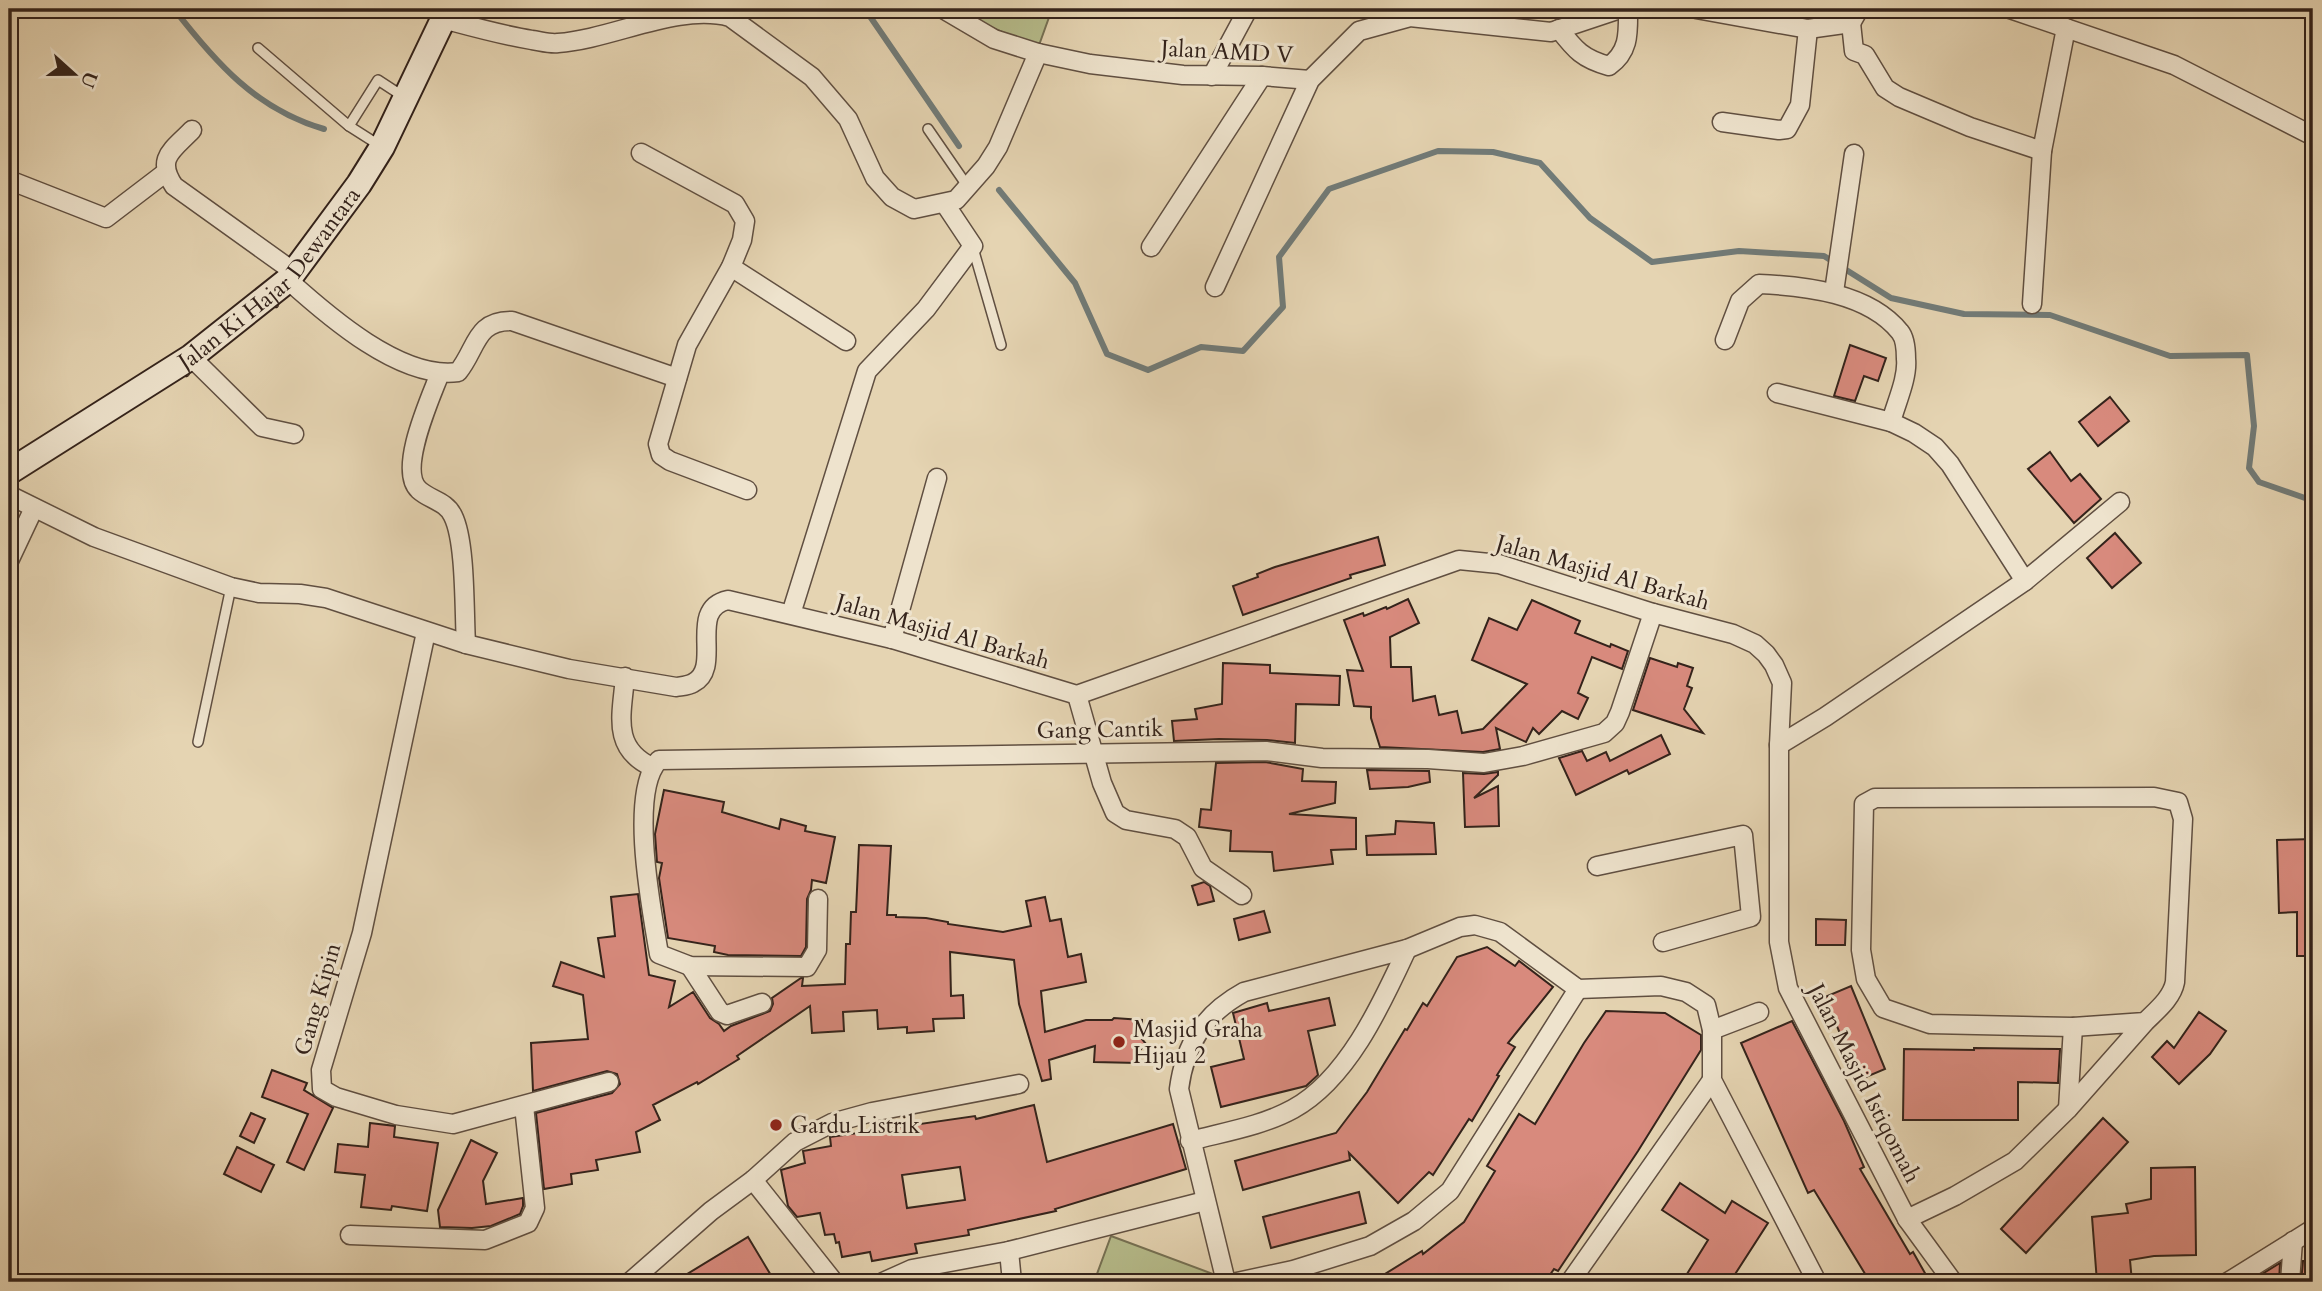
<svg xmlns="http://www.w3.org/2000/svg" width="2322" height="1291" viewBox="0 0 2322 1291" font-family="Cardo,serif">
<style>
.green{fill:#b6bc8b;stroke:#757053;stroke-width:2}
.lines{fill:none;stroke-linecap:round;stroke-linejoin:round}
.stream{stroke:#717b78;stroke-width:6}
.building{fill:#d88a7d;stroke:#34231b;stroke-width:2;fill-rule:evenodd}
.lane-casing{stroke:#604f41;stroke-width:12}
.street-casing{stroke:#604f41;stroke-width:21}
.secondary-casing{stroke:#34231b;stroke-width:28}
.lane{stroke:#eee3cd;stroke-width:9}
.street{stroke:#eee3cd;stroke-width:18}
.secondary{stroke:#eee3cd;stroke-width:24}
.poi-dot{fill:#8f2418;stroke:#eee3cd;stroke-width:2.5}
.labels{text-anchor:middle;stroke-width:6;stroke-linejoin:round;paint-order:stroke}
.street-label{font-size:23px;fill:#34231b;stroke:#eee3cd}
.poi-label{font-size:23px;fill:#34231b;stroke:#eee3cd;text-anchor:start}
</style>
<rect width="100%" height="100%" fill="#e5d4b2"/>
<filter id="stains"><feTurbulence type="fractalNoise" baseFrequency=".00286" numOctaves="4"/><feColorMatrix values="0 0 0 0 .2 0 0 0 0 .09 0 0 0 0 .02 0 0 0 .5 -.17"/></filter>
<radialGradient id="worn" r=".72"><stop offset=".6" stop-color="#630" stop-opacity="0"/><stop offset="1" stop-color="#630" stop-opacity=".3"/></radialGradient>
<g class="green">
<path d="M951,9H1052L1038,48Z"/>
<path d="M1111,1236L1213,1274L1210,1282H1094Z"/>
</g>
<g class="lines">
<g class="stream">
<path d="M174,9C216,63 256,109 324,129"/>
<path d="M859,9L869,15L959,146"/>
<path d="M999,190L1075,283L1107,354L1148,370L1201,347L1243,351L1283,307L1279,257L1329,189L1438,151L1493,152L1540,163L1590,218L1652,262L1739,251L1824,256L1891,298L1964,314L2050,315L2170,356L2247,355L2254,426L2249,468L2259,482L2305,498L2313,503"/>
</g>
</g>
<g class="building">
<path d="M1850,345L1886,358L1878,381L1864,376L1855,401L1834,396Z"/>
<path d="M2110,397L2129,421L2098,446L2079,422Z"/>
<path d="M2050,452L2071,481L2080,474L2101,499L2074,523L2028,469Z"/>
<path d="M2115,533L2141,563L2112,588L2087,558Z"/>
<path d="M1378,537L1385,565L1350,575L1351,578L1243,615L1233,586L1258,577L1257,574L1275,567Z"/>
<path d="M1408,599L1419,623L1390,637L1391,667H1411L1413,701L1435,696L1439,715L1457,711L1462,733L1483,729L1527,684L1472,660L1489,618L1517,630L1532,600L1580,621L1575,633L1610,647L1611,644L1628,651L1622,669L1592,657L1578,693L1588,698L1578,719L1562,711L1539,734L1533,728L1526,742L1496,728L1500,749L1483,752L1380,747L1371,718V707L1354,706L1347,670L1363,671L1344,620L1363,613L1364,616L1386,607L1387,609Z"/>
<path d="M1650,658L1677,667L1678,663L1693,668L1687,686L1692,688L1684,709L1703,733L1633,710Z"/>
<path d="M1223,663L1270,665V673L1340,676L1339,705L1296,704L1295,743L1267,740L1219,739L1174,741L1172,721L1197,719L1195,709L1222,704Z"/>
<path d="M1661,735L1670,754L1629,774L1627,770L1576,795L1559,758L1582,751L1587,761L1606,752L1610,761Z"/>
<path d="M1265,762L1303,769L1302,781L1336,782L1335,803L1289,814L1356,818V849L1331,850L1333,864L1274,871L1272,852L1230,851L1231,831L1199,827L1201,809L1211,810L1216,763Z"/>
<path d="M1367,770L1429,771L1430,782L1408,787L1370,789Z"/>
<path d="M1498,772V775L1474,798L1498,786L1499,826L1465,827L1463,773L1484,774Z"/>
<path d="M664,790L724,802L722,812L779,829L781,819L806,826L805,831L835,837L826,883L812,880L811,890L807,899L806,947L801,956L728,955L714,952L715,946L668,938L659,878L662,863L657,862L655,834Z"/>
<path d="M1396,821L1434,823L1436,854L1367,855L1366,836L1395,834Z"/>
<path d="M2313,839V956H2297V912L2279,913L2277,840Z"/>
<path d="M859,845L891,846L887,915H896V917L926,918L948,922V924L1003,932L1031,926L1026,901L1045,897L1050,921L1061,919L1068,957L1081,954L1086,982L1041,991L1045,1032L1086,1020H1112L1114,1018L1142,1020L1141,1038L1146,1044L1139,1051L1138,1063L1094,1062L1095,1046L1049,1060L1051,1079L1042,1081L1019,1004L1014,960L950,952L951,996L963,995L964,1018L933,1019L934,1031L907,1033V1027L878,1029L877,1010L843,1012L844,1031L812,1033L810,1006L737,1056L739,1059L698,1084L697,1082L653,1105L660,1120L636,1132L640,1152L596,1160L598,1170L571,1174L572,1184L544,1189L536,1113L612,1093L620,1084L617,1074L607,1071L533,1091L531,1043L588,1039L583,995L553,986L561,962L604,977L598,938L615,936L611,897L638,894L649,975L675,981L669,1007L693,992L710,1018L719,1024L724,1031L731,1026L770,1011L773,1004L772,998L801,978H803L802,986L845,984L846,944H850L851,912H856Z"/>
<path d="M1204,882L1210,886L1214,901L1198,905L1192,886Z"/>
<path d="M1264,911L1270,932L1239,940L1234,919Z"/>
<path d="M1816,919L1846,920L1845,945H1816Z"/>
<path d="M1487,947L1515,966L1519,961L1553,987L1508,1043L1515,1047L1497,1075L1499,1076L1472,1121L1469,1119L1433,1175L1429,1172L1398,1203L1349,1153L1350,1160L1243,1190L1235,1161L1336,1133L1367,1092L1405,1029L1407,1030L1423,1003L1427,1006L1457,957Z"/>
<path d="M1851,986L1885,1069L1859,1080L1825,997Z"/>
<path d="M1329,998L1335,1025L1308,1031L1318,1075L1306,1086L1221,1107L1211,1067L1244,1059L1233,1013L1267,1003L1269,1011Z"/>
<path d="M1606,1011L1665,1013L1701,1035V1050L1638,1151L1558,1271L1554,1269L1545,1282H1372L1422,1251L1423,1254L1464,1222L1495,1171L1487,1166L1519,1114L1535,1124L1584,1043Z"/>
<path d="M2199,1012L2226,1031L2210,1054L2179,1084L2152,1057L2167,1041L2174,1048Z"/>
<path d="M1792,1021L1844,1121L1864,1167L1860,1169L1910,1254L1913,1252L1930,1282H1870L1814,1190L1808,1193L1741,1043Z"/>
<path d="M1974,1048L2060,1049L2058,1083L2018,1082V1120H1903L1904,1049L1974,1050Z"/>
<path d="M272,1070L307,1083L304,1090L333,1108L304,1170L287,1162L308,1114L262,1097Z"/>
<path d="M1034,1105L1047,1162L1173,1124L1186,1169L1055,1209L1056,1211L968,1230L969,1235L915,1244L917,1253L872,1261L870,1252L842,1257L839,1242L836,1243L834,1234L825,1235L820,1213L797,1217L788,1206L781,1170L805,1163L803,1151L831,1146L830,1137L975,1116L976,1119ZM960,1167L965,1200L907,1208L902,1175Z"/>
<path d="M251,1113L265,1119L254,1143L240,1136Z"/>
<path d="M2103,1118L2128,1142L2026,1253L2001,1229Z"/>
<path d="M370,1123L395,1126L394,1137L438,1143L427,1211L392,1206L391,1210L361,1207L365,1175L335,1172L338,1144L368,1147Z"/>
<path d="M471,1140L497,1153L483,1181L486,1204L523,1198V1206L520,1214L491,1226L472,1228L440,1227L438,1210Z"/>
<path d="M237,1147L274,1165L261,1192L224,1174Z"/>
<path d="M2195,1167L2196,1255L2154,1256L2130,1260L2132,1282H2097L2092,1217L2128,1213L2126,1204L2151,1199V1168Z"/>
<path d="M1680,1183L1725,1213L1732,1201L1768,1223L1730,1282H1682L1708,1240L1662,1210Z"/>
<path d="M1359,1192L1366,1223L1271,1248L1263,1217Z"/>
<path d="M748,1237L775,1282H674Z"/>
<path d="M2303,1261H2311V1282H2301Z"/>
<path d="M2280,1263L2279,1282H2249Z"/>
</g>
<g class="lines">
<g class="lane-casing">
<g id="lane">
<path d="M258,48L349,126L382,147"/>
<path d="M349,126L378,80L404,97"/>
<path d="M928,129L968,187"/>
<path d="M973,248L1001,345"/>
<path d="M198,742L231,587"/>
</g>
</g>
<g class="street-casing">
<g id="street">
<path d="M943,9L994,39L1038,53L1090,64L1183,75L1262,76L1310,80"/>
<path d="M1696,9L1808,29L1851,23L1859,9"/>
<path d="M2010,9L2174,65L2313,136"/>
<path d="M443,19C473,27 501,35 532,40C540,41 549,44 558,43C613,39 678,3 730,17L812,77L848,119L875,178L892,197L914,209L956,200L986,166L998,147L1038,53"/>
<path d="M1851,23L1854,51L1865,55L1885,88L1899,97L1970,127L2042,151"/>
<path d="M1559,29C1575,50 1583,59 1609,66C1630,51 1628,32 1628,9"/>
<path d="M1212,76L1248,9"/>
<path d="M1722,122L1779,130L1787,129L1800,105L1808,29"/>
<path d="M192,130C173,150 155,158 174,186L294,272"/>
<path d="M641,153L735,204L745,221L742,240L731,267L687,345L658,444L661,455L670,461L747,490"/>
<path d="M9,180L106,218L165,173"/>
<path d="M1151,247L1262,76"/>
<path d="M731,267L846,341"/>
<path d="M288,280C328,316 401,380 458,372C477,349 475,320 512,321L677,378"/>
<path d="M1215,287L1310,80L1359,31L1410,17L1551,32L1620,9"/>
<path d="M1834,292L1854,154"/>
<path d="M2032,304L2042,151L2066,28"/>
<path d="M1725,340L1740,301L1759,284C1805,286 1869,293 1900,332C1905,338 1906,351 1906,359C1908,378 1896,403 1891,422L1914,433L1935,447L1950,464L2025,581L1825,717L1779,745"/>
<path d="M191,357L262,427L294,434"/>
<path d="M440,373C431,397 397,470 419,490C430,500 446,501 453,516C466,542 464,612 466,644"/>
<path d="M1777,393L1891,422"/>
<path d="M9,495L94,537L231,587L259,593L300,594L326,598L466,644L569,669L676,687C681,686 688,686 693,683C724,668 686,609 728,600L892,639L1077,695L1459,560L1499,564L1653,613L1733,634L1755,644L1766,654L1774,665L1782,683L1779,745V942L1788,988L1907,1219L1953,1282"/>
<path d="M9,561L34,508"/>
<path d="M2025,581L2120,502"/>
<path d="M791,614L867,371L926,309L973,246L945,204"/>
<path d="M426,632L362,933L321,1070L322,1089L336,1097L396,1115L453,1124L609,1082"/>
<path d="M892,639L937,478"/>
<path d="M625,677C622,714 611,748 652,767"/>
<path d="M1077,695L1102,783L1115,813L1126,820L1175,829L1187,837L1203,868L1242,895"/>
<path d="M1597,866L1743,835L1751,917L1663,942"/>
<path d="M818,899L817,950L807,967L690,966L659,954C652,912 628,792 659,760L1266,751L1322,758L1428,759L1484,763L1523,756L1604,733L1615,723L1620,712L1653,613"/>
<path d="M690,966L720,1012L727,1015L762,1003"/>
<path d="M1712,1030L1759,1012"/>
<path d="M2068,1109L2073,1027"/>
<path d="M1190,1141C1224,1132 1262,1126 1293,1109C1348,1079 1382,1003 1407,949"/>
<path d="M753,1180L834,1282"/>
<path d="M1907,1219L1955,1196L2015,1161L2068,1109L2145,1022L2073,1027L1930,1024L1883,1008L1866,979L1861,950L1864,804L1875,798L2154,797L2178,802L2183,819L2175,982C2172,998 2157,1010 2145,1022"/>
<path d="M350,1235L485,1240L528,1223L535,1208L524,1106"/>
<path d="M1009,1251L1012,1282"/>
<path d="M630,1282L711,1211L753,1180L795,1142L832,1123L872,1112L1019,1084"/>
<path d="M883,1282L912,1269L1009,1251L1205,1201"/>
<path d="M1226,1282L1179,1089C1185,1044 1204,1014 1244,992L1407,949L1460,927L1475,925L1500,932L1578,989L1661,986L1686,992L1706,1005L1712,1030V1080L1817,1282"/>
<path d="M1237,1282L1293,1270L1370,1246L1414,1221L1450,1191L1578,989"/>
<path d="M1570,1282L1712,1080"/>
<path d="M2228,1282L2313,1229"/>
<path d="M2290,1282L2293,1241"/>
</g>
</g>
<g class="secondary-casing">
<g id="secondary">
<path id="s1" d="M9,472L191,357L288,280L359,184L382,147L448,9"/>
</g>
</g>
<use href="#lane" class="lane"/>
<use href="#street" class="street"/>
<use href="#secondary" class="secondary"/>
</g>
<g class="poi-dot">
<circle cx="1119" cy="1042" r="7"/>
<circle cx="776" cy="1125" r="7"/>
</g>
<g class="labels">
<g class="street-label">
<text transform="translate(1227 51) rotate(3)" y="8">Jalan AMD V</text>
<text dy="8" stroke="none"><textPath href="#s1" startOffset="327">Jalan Ki Hajar Dewantara</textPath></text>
<text transform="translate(1603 572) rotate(16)" y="8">Jalan Masjid Al Barkah</text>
<text transform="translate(943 631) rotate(16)" y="8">Jalan Masjid Al Barkah</text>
<text transform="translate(1100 729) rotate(-1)" y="8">Gang Cantik</text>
<text transform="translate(317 999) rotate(-74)" y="8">Gang Kipin</text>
<text transform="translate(1865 1083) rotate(63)" y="8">Jalan Masjid Istiqomah</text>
</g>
<g class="poi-label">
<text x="1133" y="1037">Masjid Graha<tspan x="1133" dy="26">Hijau 2</tspan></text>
<text x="790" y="1133">Gardu Listrik</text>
</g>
</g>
<rect width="2322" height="1291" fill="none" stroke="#e5d4b2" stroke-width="35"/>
<rect x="10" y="10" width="2301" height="1270" fill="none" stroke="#34231b" stroke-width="3.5"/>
<rect x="18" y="18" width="2287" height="1256" fill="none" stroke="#34231b" stroke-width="2"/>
<g transform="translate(74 74) rotate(111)" stroke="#eee3cd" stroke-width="5" paint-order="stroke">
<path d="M0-5L12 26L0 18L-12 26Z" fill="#34231b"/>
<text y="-10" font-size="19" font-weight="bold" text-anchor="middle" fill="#34231b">U</text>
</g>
<rect width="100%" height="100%" filter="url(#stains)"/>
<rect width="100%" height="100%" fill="url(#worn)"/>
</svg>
